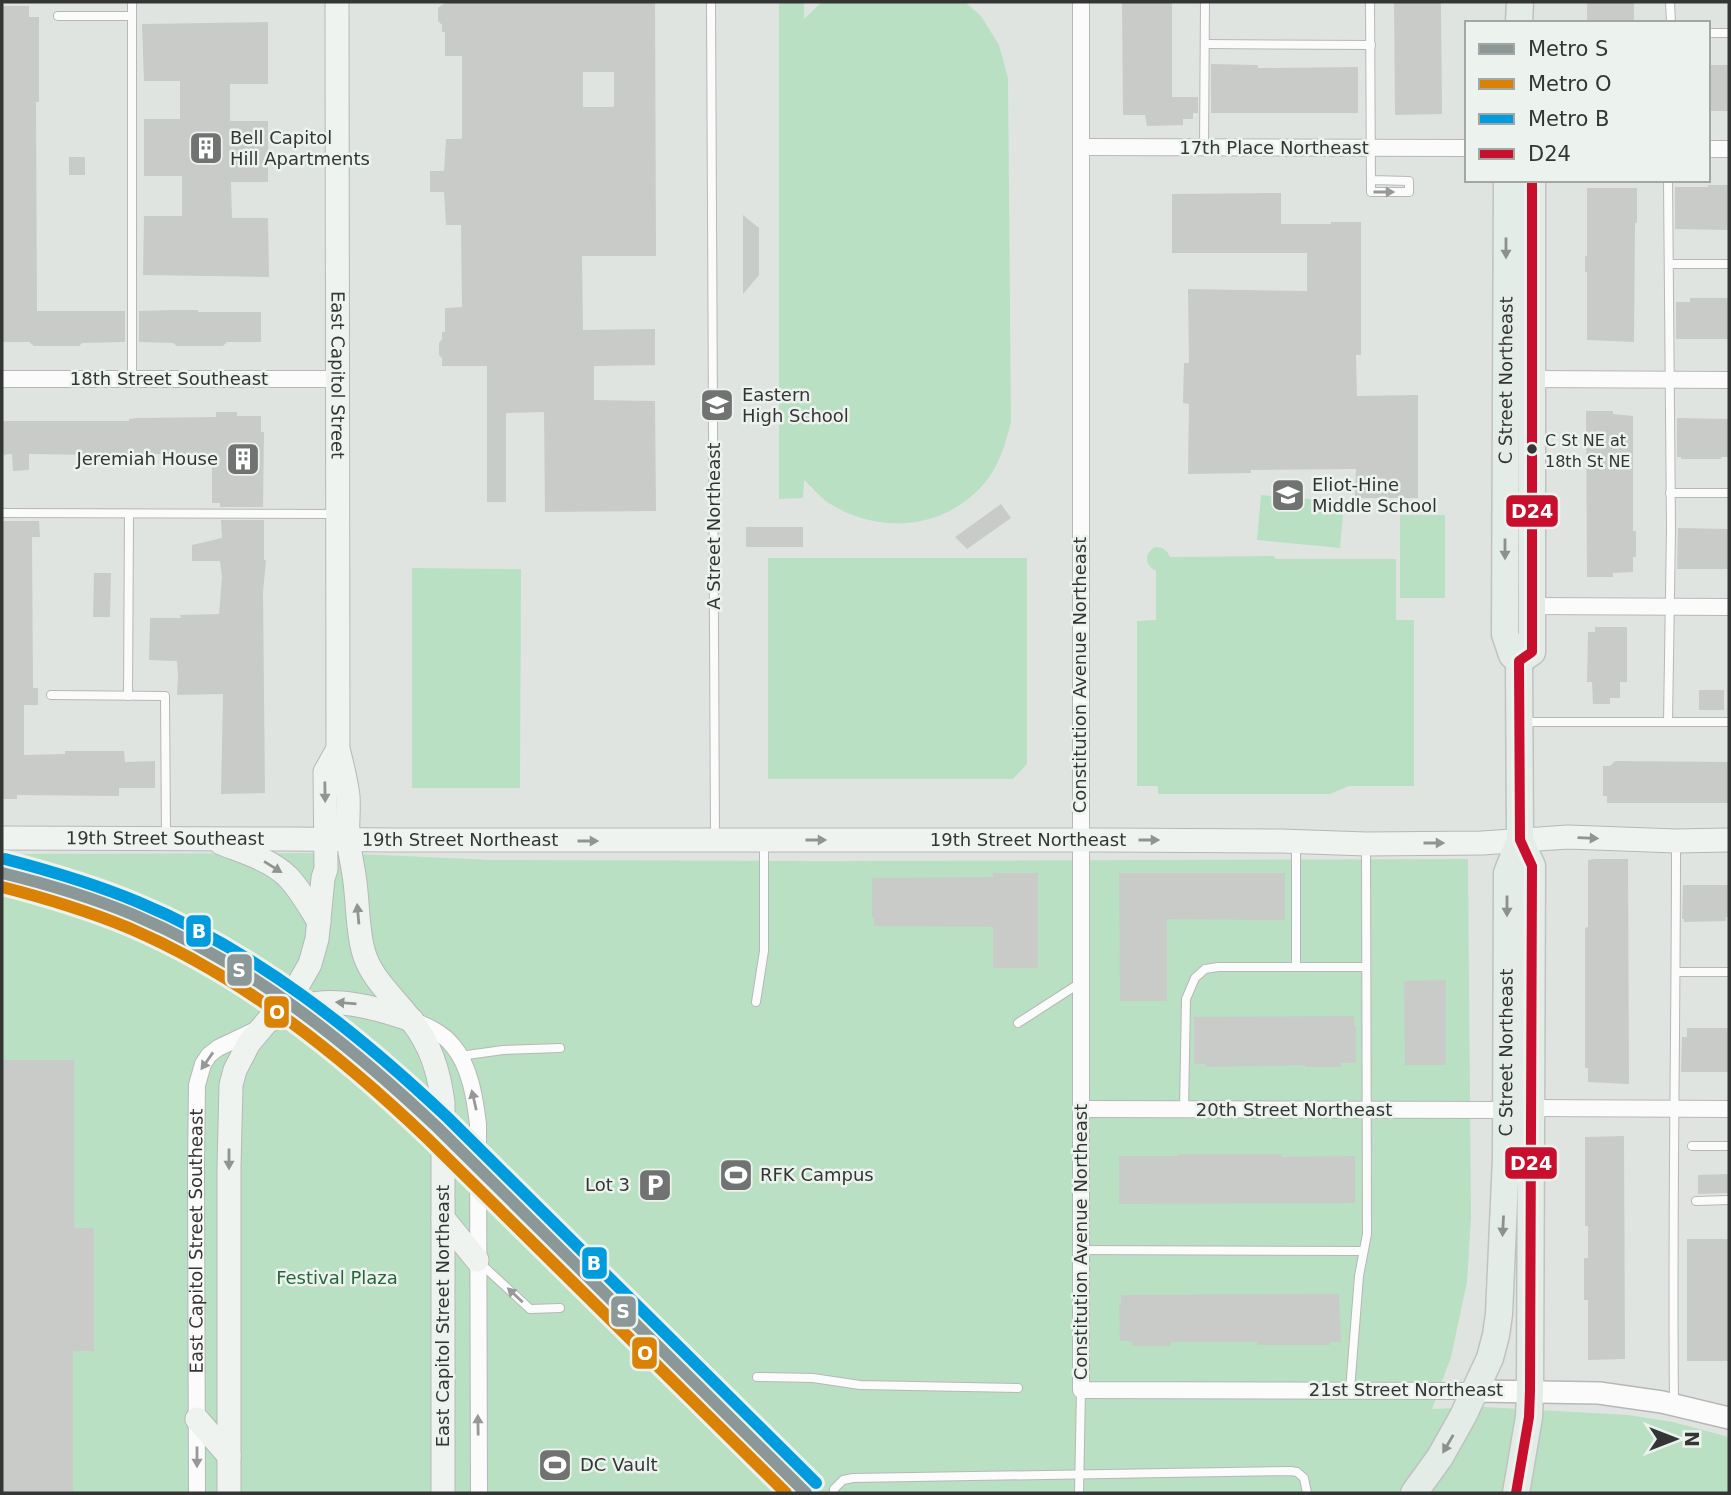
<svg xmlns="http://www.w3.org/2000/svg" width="1731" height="1495" viewBox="0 0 1731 1495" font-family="'DejaVu Sans',sans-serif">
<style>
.green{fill:#b9e0c3}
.building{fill:#c8cbc8;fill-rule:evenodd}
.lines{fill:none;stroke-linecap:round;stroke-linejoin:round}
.service-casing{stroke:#b6b8b6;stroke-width:10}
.minor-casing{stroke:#b6b8b6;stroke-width:18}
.tertiary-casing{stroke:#b6b8b6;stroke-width:24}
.secondary-casing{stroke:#b6b8b6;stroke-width:25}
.primary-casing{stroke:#c0c2c1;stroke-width:29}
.service{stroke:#fafbfa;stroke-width:8}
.minor{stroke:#fafbfa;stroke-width:16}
.tertiary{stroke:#fafbfa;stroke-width:21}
.secondary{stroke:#eff3f0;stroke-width:23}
.primary{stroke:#e3ece6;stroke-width:26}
.bus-1-casing{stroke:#ecf2ed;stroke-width:16}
.bus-1{stroke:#c8102e;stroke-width:10}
.metro-1-casing{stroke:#ecf2ed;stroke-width:18}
.metro-2-casing{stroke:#ecf2ed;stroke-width:18}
.metro-3-casing{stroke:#ecf2ed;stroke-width:18}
.metro-1{stroke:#8c9898;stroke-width:12}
.metro-2{stroke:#da8205;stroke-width:12}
.metro-3{stroke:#009cde;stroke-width:12}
.oneway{fill:#979898}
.oneway2{fill:#8c918e}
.oneway3{fill:#929492}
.bus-dot{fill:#343635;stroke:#ecf2ed;stroke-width:2.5}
.labels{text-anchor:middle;stroke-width:5;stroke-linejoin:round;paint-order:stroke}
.bus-label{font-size:16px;fill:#343635;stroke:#ecf2ed;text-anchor:start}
.poi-label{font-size:18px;fill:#343635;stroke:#ecf2ed;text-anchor:start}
.street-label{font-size:18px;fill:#343635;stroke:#ecf2ed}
.park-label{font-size:18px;fill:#28653d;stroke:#ecf2ed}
.line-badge{stroke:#ecf2ed;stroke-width:2.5}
.badge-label{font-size:19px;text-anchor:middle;font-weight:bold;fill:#fff}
</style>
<rect width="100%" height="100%" fill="#e0e4e1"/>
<g class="green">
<path d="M779,2H804V19L822,2H965L981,16L999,45L1008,78L1011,422C1005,445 999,467 983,485C946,526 890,534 841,510C837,507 831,505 827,502C819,496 812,487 804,480L803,498L779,499Z"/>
<path d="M1261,495L1344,502L1340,548L1257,540Z"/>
<rect x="1400" y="515" width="45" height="83"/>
<path d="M1155,547C1163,547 1167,550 1170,557L1274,556L1276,559H1396V620H1414V786H1349L1330,794H1158V786H1137V621L1156,620V571C1144,565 1144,554 1155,547Z"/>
<path d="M768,558H1027V764L1013,779H768Z"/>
<path d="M412,568L521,569L520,788H412Z"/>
<path d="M337,853L493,860L822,861L1468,859L1471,1217L1467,1282L1451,1357L1432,1409L1485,1407L1628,1415L1673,1422L1729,1437V1493H2V854Z"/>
</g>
<g class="building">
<path d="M446,2H655L656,256H582L583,330L655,329V365L594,366V400L655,401L656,511L545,512L544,412L506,413V502H487V366H442V358L439,355V343L442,339V332H445V308L462,307L461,225H446L444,192H430V171H444L446,139H462V56H445V32H442V25L438,21V8ZM583,72H614V107H583Z"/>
<path d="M1122,2H1172V97H1198V113H1193V119H1183V125L1147,126L1145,115H1123Z"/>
<path d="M1394,2H1441L1442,114L1395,115Z"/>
<rect x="1587" y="2" width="47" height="21"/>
<path d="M2,6H29V17H39V102H36L37,311H125V342L82,343L79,346H34L29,342H2Z"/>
<path d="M268,22V84H230V121H268V182H231L232,218H268L269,277L143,275L144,216H182V176H144V119H180V81H144L142,24Z"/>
<path d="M1211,64L1258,65V68L1358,67V113H1211Z"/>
<rect x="1708" y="65" width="21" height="46"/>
<rect x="69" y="157" width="16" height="18"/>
<path d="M1708,185H1729V230L1675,229V187H1708Z"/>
<path d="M1587,188H1637V223H1635L1634,342L1587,340V272H1585V256H1587Z"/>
<path d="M1281,193V224H1331V222H1361V355H1356L1357,396L1418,395V498H1355L1356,469L1251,470V473L1188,474L1189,404L1183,403L1184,363H1189L1188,289L1307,291V253H1172V194Z"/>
<path d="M743,215L759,228V275L743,294Z"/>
<path d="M1690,298H1729V339H1676V302H1690Z"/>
<path d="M174,310H198V312H261V342H227L223,346H177L173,343L139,342V311Z"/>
<path d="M1586,411H1613V414L1633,416V531H1636V557H1633V572L1613,573V577H1587Z"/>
<path d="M216,412H237V416H261V432H264L263,507H220V503H212V454H144V456H112V463H96V455L29,454V470L13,471L12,454L2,455V421H129V419L137,418L216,417Z"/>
<path d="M1677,418L1729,419V457H1721V459H1681V457H1677Z"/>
<path d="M1001,504L1011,518L967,549L955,537Z"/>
<path d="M221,520H264V560H266L263,592L265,793L221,794L223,694L177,695L178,677L177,661L149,660L150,618H181L180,615L219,614L222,577L220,561H192V545L222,538Z"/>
<path d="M2,521H39L40,537H32L33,688H38V705H24V755L65,754V751H124L125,762L155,761V788H119V796L17,795V799H2Z"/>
<rect x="746" y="527" width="57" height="20"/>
<path d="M1678,528L1729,529V569H1677Z"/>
<path d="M94,573H111L110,617H93Z"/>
<path d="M1595,627H1627V682H1620V698H1610V704H1593L1592,682H1587L1588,632H1595Z"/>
<rect x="1699" y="690" width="25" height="20"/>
<path d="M1615,761L1729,762V803H1607V796H1603V766H1610Z"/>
<path d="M1595,859H1628L1629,1084L1588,1082V1068H1585V928L1588,927V860Z"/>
<path d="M993,873H1038V968H993V927L874,926V917H872V878L993,877Z"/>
<path d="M1119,873H1285V920L1167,919V1001H1120Z"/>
<path d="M1683,885H1729V917H1726V921L1684,922V919H1682Z"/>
<path d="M1446,980V1065H1405L1404,981Z"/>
<path d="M1354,1016V1026H1356V1063H1341V1067H1305V1065L1206,1067V1064H1194V1017Z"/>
<path d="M1687,1028H1729V1072H1681L1682,1037H1687Z"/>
<path d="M2,1060H74V1228H94V1351H73V1493H2Z"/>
<path d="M1624,1136L1625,1359L1588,1360V1300H1584V1258H1588V1226H1585V1137Z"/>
<path d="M1178,1154H1282V1157L1355,1156V1203L1119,1204V1156H1178Z"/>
<path d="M1729,1174V1193L1698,1194V1175Z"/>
<rect x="1687" y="1239" width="42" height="122"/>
<path d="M1339,1294L1341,1342H1330V1345H1257V1342H1171V1346H1132V1341H1120L1119,1303H1121V1295Z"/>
</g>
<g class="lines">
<g class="service-casing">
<g id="service">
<path d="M711,2L715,839"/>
<path d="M1370,2L1371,192H1409V181L1371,180"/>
<path d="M1670,2L1671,23"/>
<path d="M58,16H132"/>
<path d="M1708,33H1729"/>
<path d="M1205,44L1371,45"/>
<path d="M1204,148L1205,2"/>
<path d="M1669,264H1729"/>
<path d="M132,379V2"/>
<path d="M1670,493H1729"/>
<path d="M2,513L335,514"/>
<path d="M51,695L165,696L166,835"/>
<path d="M128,696L129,514"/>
<path d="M1522,722H1729"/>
<path d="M1668,722L1671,529L1668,180"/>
<path d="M1296,844V967"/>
<path d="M1677,972H1729"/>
<path d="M756,1002L764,951V843"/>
<path d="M1018,1023L1080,983"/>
<path d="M460,1056L503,1050L560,1048"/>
<path d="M1184,1110L1186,999L1195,978L1205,969L1218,967H1366"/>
<path d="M1692,1146H1729"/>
<path d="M1696,1201L1729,1200"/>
<path d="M1081,1250L1363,1251"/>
<path d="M480,1263L530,1309L560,1308"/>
<path d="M757,1377L813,1378L860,1385L1018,1388"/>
<path d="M1350,1390L1359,1276L1367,1234L1366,847"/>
<path d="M1674,1402C1672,1216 1676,1030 1676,844"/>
<path d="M834,1493V1489L843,1480L853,1478L1290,1471L1297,1472L1304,1478L1307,1493"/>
<path d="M1079,1493L1081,1390"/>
</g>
</g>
<g class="minor-casing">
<g id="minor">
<path d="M1081,2V1390L1476,1391"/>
<path d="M1081,147L1467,148"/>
<path d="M1708,149H1729"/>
<path d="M2,379H337"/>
<path d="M1531,379L1729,380"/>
<path d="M1531,606L1729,607"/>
<path d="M412,1020C427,1026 443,1033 453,1046C470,1066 475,1099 478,1124L479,1493"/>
<path d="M1530,1108L1729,1109"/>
<path d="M1081,1109L1507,1110"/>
<path id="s1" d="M197,1493L196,1167L197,1085L203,1064L209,1055L218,1048L258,1029"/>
</g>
</g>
<g class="tertiary-casing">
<path id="tertiary" d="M1476,1391L1599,1393L1662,1402L1729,1418"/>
</g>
<g class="secondary-casing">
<g id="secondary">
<path id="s2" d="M337,2L338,749C342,764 346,780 348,796C349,810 347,824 348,839C350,856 355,874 356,892C358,911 358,931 363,950C370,978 394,997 411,1020C431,1045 439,1072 443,1103V1493"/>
<path id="s3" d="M2,838L289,839L390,840H1105L1281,841L1366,844L1482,843L1568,837L1676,841L1729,840"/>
<path d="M221,843C243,852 269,859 287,876C300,889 309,906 319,922"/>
<path d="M274,1019C318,990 366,1005 412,1020"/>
<path d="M443,1218L477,1260"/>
<path d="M197,1419L229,1456"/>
<path d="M229,1493V1167L231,1085L235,1070L249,1043L298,985L310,964L317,939L323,878L326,869L325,772L338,749"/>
</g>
</g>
<g class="primary-casing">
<g id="primary">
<path d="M1519,23L1520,2"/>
<path d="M1519,661L1532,652V180"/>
<path id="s4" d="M1414,1493L1440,1457L1463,1416L1490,1358L1496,1335L1499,1314L1506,1158L1507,873L1520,840L1519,661L1512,655L1505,634L1507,180"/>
<path d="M1516,1493L1529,1417L1530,1391L1532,866L1520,840"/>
</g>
</g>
<use href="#service" class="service"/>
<use href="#minor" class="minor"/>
<use href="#tertiary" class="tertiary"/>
<use href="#secondary" class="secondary"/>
<use href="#primary" class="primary"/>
<g class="bus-1-casing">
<path id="bus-1" d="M1516,1493L1529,1417L1530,1391L1532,866L1520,840L1519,661L1532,652V180"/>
</g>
<use href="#bus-1" class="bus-1"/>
<g class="metro-1-casing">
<path id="metro-1" d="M2,873C47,884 91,897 134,915C250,964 347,1042 438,1128L806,1493"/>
</g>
<g class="metro-2-casing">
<path id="metro-2" d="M2,887C45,898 88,911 129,928C243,977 339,1054 428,1139L786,1493"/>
</g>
<g class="metro-3-casing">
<path id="metro-3" d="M5,859C51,871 95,884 138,902C256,951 356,1031 448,1118L816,1483"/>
</g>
<use href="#metro-1" class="metro-1"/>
<use href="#metro-2" class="metro-2"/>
<use href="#metro-3" class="metro-3"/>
</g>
<defs><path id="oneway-solid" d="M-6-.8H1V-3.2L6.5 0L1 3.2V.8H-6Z" transform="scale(1.75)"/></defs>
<g class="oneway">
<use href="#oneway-solid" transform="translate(1384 192)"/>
<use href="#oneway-solid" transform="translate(207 1061) rotate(125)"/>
<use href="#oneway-solid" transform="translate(474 1100) rotate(-103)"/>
<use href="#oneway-solid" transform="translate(515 1295) rotate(-137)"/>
<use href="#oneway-solid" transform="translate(478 1425) rotate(-91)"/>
<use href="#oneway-solid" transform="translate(197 1457) rotate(90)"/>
</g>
<g class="oneway2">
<use href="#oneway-solid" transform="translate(1506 248) rotate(90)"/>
<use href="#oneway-solid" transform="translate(1505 549) rotate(90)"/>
<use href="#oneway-solid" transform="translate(1507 906) rotate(90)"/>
<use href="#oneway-solid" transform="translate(1503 1226) rotate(93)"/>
<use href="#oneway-solid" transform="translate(1448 1444) rotate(120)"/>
</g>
<g class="oneway3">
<use href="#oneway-solid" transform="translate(325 792) rotate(89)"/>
<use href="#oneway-solid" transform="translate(1588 838) rotate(2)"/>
<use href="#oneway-solid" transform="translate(816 840)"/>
<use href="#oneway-solid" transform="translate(1149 840)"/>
<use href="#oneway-solid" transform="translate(588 841)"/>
<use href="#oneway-solid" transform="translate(1434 843)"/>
<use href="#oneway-solid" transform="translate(273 867) rotate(32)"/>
<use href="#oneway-solid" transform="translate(358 914) rotate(-95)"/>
<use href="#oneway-solid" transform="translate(346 1003) rotate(-175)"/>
<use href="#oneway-solid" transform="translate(229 1159) rotate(90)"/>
</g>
<defs>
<g id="building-square" transform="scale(1.75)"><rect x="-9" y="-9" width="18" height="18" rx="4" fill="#707371" stroke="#ecf2ed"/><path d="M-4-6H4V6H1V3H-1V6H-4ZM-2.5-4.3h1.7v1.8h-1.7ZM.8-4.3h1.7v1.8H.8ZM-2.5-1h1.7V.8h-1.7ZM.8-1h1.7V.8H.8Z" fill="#fff"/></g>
<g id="school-square" transform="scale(1.75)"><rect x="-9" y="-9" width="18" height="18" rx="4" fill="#707371" stroke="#ecf2ed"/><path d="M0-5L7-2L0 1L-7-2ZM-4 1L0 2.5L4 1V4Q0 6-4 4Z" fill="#fff"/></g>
<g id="stadium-square" transform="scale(1.75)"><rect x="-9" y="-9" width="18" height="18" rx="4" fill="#707371" stroke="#ecf2ed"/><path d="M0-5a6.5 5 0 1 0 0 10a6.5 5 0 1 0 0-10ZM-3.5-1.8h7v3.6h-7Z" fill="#fff"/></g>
<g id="parking-square" transform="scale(1.75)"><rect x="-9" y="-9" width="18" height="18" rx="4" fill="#707371" stroke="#ecf2ed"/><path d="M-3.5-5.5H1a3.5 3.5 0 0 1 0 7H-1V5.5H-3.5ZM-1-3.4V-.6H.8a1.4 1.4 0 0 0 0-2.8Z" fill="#fff"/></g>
</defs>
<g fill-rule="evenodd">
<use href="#building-square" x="206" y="148"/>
<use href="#school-square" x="717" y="405"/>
<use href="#building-square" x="243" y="459"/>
<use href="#school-square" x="1288" y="495"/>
<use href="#stadium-square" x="736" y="1175"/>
<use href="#parking-square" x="655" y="1185"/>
<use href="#stadium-square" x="555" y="1465"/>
</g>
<circle class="bus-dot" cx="1532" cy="449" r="6"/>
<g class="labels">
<g class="bus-label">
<text x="1545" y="446">C St NE at<tspan x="1545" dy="21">18th St NE</tspan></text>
</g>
<g class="poi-label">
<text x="230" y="144">Bell Capitol<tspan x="230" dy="21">Hill Apartments</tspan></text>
<text x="742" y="401">Eastern<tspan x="742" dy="21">High School</tspan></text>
<text x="218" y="465" text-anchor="end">Jeremiah House</text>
<text x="1312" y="491">Eliot-Hine<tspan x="1312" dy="21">Middle School</tspan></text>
<text x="760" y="1181">RFK Campus</text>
<text x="630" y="1191" text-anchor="end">Lot 3</text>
<text x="580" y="1471">DC Vault</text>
</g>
<g class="street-label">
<text x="1274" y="154">17th Place Northeast</text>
<text dy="6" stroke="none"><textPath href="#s2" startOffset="373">East Capitol Street</textPath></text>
<text x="169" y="385">18th Street Southeast</text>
<text dy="6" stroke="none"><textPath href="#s4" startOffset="1141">C Street Northeast</textPath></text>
<text transform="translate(714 526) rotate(-90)" y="6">A Street Northeast</text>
<text transform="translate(1080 675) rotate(-90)" y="6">Constitution Avenue Northeast</text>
<text dy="6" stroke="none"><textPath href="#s3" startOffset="163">19th Street Southeast</textPath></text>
<text dy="6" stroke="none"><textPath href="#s3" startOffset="458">19th Street Northeast</textPath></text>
<text dy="6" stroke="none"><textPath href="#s3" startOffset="1026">19th Street Northeast</textPath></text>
<text dy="6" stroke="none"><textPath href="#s4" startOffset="462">C Street Northeast</textPath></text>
<text x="1294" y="1116">20th Street Northeast</text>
<text dy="6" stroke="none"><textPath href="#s1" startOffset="252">East Capitol Street Southeast</textPath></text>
<text transform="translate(1081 1242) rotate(-90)" y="6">Constitution Avenue Northeast</text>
<text transform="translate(443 1316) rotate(-90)" y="6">East Capitol Street Northeast</text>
<text x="1406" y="1396">21st Street Northeast</text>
</g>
<g class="park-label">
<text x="337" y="1284">Festival Plaza</text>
</g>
</g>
<g class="line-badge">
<rect x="1505" y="494" width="54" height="34" rx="7" fill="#c8102e"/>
<rect x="185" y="914" width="27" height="34" rx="7" fill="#009cde"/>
<rect x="226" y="953" width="27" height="34" rx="7" fill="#8c9898"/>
<rect x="263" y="995" width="27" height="34" rx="7" fill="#da8205"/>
<rect x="1504" y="1146" width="54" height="34" rx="7" fill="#c8102e"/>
<rect x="581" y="1246" width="27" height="34" rx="7" fill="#009cde"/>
<rect x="610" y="1295" width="27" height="33" rx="7" fill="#8c9898"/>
<rect x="631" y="1336" width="27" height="34" rx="7" fill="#da8205"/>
</g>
<g class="badge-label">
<text x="1532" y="518">D24</text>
<text x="199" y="938">B</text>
<text x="239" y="977">S</text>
<text x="277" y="1019">O</text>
<text x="1531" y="1170">D24</text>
<text x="594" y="1270">B</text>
<text x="623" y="1318">S</text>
<text x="645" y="1360">O</text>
</g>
<rect width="1731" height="1495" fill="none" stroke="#343635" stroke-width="7"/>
<rect x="1465" y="21" width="245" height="161" fill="#ecf2ed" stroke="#a2a7a3" stroke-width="2"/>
<rect x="1479" y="44" width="35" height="10" fill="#8c9898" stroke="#a2a7a3" stroke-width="2"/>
<text x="1528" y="56" font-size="21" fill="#343635">Metro S</text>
<rect x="1479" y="79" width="35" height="10" fill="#da8205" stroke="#a2a7a3" stroke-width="2"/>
<text x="1528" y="91" font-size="21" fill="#343635">Metro O</text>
<rect x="1479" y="114" width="35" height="10" fill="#009cde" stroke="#a2a7a3" stroke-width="2"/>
<text x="1528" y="126" font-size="21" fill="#343635">Metro B</text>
<rect x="1479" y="149" width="35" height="10" fill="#c8102e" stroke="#a2a7a3" stroke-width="2"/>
<text x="1528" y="161" font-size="21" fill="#343635">D24</text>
<g transform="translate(1675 1439) rotate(90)" stroke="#ecf2ed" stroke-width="5" paint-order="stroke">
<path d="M0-5L12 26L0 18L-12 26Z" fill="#343635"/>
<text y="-10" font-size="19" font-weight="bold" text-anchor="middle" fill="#343635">N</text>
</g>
</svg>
